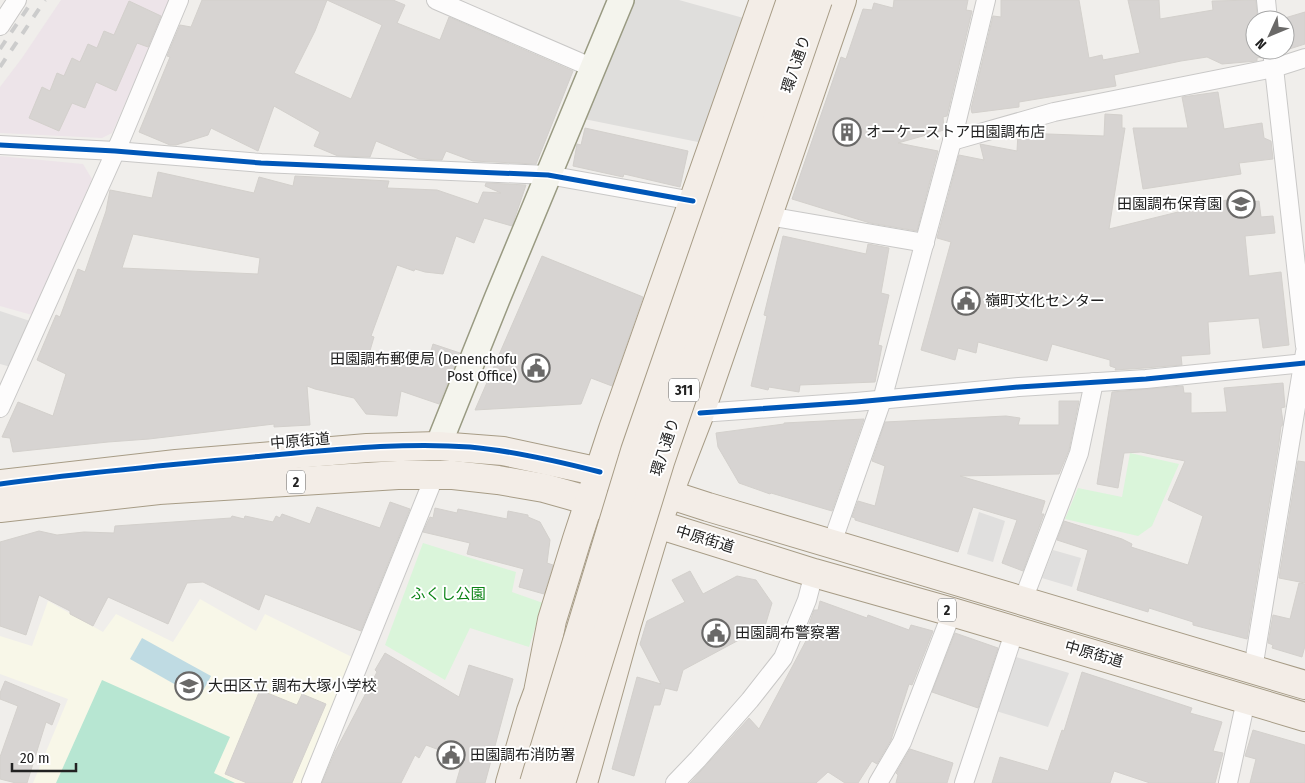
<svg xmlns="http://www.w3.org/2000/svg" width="1305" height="783" viewBox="0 0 1305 783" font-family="'Fira Sans Condensed','Noto Sans JP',sans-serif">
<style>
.residential{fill:#dfdedc}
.industrial{fill:#ede4e9}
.education{fill:#f8f7e8}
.park{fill:#daf5da}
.pitch{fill:#b7e6d2}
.parking{fill:#e0dfde}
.water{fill:#bfdbe3}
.building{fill:#d7d4d2;stroke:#d3d0cc;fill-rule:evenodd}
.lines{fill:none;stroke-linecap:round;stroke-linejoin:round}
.street-casing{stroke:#c9c8c7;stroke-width:20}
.secondary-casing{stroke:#999a82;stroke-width:28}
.primary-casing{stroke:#a79c86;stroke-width:30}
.street{stroke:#fdfcfc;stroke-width:18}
.secondary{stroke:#f4f4ed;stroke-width:25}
.primary{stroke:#f3ede7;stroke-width:28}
.rail{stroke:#ccc;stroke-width:4;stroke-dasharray:10 10;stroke-linecap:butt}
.primary-bridge-casing{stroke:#a79c86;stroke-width:30;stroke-linecap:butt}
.primary-bridge{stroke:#f3ede7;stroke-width:28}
.cycleway-casing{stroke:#fff;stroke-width:8}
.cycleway{stroke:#0057b8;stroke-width:5}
.labels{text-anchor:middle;stroke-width:4;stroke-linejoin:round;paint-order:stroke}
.shield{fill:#fff;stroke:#646464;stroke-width:1}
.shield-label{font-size:14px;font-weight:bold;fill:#222}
.street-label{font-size:15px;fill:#222;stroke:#fff}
.poi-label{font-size:15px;fill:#222;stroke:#fff;text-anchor:start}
.park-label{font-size:15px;fill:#0c8416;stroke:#fff}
</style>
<rect width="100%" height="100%" fill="#f0eeeb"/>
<path class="residential" d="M631,0H679L747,19L703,143L584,119Z"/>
<g class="industrial">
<path d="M61,0H171L112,133L102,138L0,133V87L22,58Z"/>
<path d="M0,156L83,164L92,179L32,315L0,306Z"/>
</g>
<path class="education" d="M200,599L256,631L265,614L356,659L304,783H33L68,699L0,674V636L32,646L48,601L103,632L116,614L173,642Z"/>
<g class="park">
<path d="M1130,453L1179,464L1152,526L1138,536L1065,519L1078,488L1122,497Z"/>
<path d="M423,543L516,572L512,592L543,603L529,647L470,628L445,680L385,645Z"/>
</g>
<path class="pitch" d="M102,680L230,737L214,773L235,783H56Z"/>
<g class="parking">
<path d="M0,311L30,321L11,367L0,364Z"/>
<path d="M979,512L1005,521L993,562L967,554Z"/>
<path d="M1053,550L1081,558L1072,587L1042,578Z"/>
<path d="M1016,657L1069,673L1048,727L996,711Z"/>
</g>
<path class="water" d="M142,638L211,676L199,698L130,659Z"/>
<g class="building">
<path d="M202,0H393L405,5L397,23L440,40L449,17L573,71L536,164L473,161L446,151L442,160L419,159L376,141L370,157L338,156L314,146L320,132L274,106L258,151L211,128L208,135L176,145H170L139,132L170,57L167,56L180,25L191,27ZM327,0L382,25L351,99L294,73L315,31Z"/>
<path d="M894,0H968L966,10L972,11L947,116L943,117L944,130L898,143L938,151L917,231L870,223L792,199L841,57L846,59L863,9L872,10L874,3L893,8Z"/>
<path d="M1001,0H1079L1089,58L1102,55L1103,60L1140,53L1128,0H1159L1160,19L1213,10L1212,1L1256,0L1257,20H1255V50H1262V57L1257,58V61L1222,64L1207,57L1181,61L1114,75L1116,86L1019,102V107L972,113L971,109L993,16L1001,17Z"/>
<path d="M129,1L161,16L148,47L137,43L116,91L96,82L85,108L72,103L59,131L29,118L42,87L50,91L57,73L64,76L72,58L80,62L88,44L97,48L104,31L114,35Z"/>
<path d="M1305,12V44L1283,51L1285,50V20H1278Z"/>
<path d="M1218,92L1224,129L1262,123L1264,138L1271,141L1273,159L1239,163L1241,174L1143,189L1133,128H1188L1182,97Z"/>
<path d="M1105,114L1122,115V128H1125L1109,229L1243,196L1244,203L1259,201L1261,217L1273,216L1275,233L1245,236L1249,276L1281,272L1289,345L1263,348L1259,318L1208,322L1210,354L1181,356L1182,365L1145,368L1115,370L1116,368L1110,366V360L1052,344L1047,361L978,342L976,353L958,348L955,360L921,350L951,242L937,238L959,155L984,160L980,144L1017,151L1018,133H1020L1104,136Z"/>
<path d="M585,128L688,151L680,187L624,174L623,177L573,166L577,144L581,145Z"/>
<path d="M158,172L254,193L259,177L293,186L295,176L389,181L387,188L437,190L478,204L483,192L501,193L485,186L486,183L526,185L512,226L484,218L474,243L456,236L443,274L425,272L415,269L414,271L397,265L371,336L374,337L369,354L429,357L433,344L460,353L439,404L401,391L397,416L366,414L354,398L315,389L307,386L310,425L274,427V424L149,439L108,442L13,452L10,438L2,437L18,402L53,416L66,374L37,360L56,315L60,317L78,269L85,272L106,211L110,190L152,198ZM133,234L260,258L258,274L122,268Z"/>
<path d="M783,236L866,254L868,244L889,248L881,293L889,295L878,345L882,346L875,382L800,385L799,392L769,387L768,390L751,386L767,316L764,315Z"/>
<path d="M542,256L643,297L612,386L591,378L581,404L475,410Z"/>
<path d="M1283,383L1285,407L1281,408L1283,422L1282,426H1281L1279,443L1247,639L1193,625V622L1149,608L1148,612L1077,590L1088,550L1057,540L1064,521L1122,539L1132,544L1131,547L1188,565L1203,516L1168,500L1185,461L1141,452L1124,453L1118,488L1097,484L1112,392L1183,386L1184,393H1191V413L1227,412L1224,388Z"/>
<path d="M1059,401H1079L1069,450L1059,474L960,476L1045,501L1041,514H1044L1023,571L1002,563L1017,520L973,507L958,552L855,520V518L852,517L858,501L875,506L885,466L872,461L885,422L1006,416L1020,418L1018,425H1059Z"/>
<path d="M864,419L832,511L771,493L770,494L739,483L718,447L716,433L784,424V423Z"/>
<path d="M1298,461L1305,462V583L1279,578Z"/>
<path d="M390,502L410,509L361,631L265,594L259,610L203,582L187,583L168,624L108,597L93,626L70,614V611L39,595L26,635L0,626V542L39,531L57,535L84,532L114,533L115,526L231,518L232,516L244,519L245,516L273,522L276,516L280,518L282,514L310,524L317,507L380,528Z"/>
<path d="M435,508L457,513L458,509L507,519L508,511L528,515V517L540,522L550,540L547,563L553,565L544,594L519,587L524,569L467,554L470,543L423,532L430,517L433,518Z"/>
<path d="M690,571L703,594L737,576L756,580L772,603L765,626L683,670L677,691L665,688L660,705H654L634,776L612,769L637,677L661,684L640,644L647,621L685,602L672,580Z"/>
<path d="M1299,583L1305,584V646L1302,657L1272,648L1273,645L1268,643L1273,615L1290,619Z"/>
<path d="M820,601L867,618L868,615L909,630L911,625L933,631L912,685L909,684L891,740L877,764L872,761L858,783H845L828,772L816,783H690L749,718L759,729L808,637L805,636L814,610H818Z"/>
<path d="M955,633L998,648L978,708L932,692Z"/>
<path d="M385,653L459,697L469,665L513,679L485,783H456L463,759L426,745L419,758L415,755L401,783H322L335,752L377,672L375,670Z"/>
<path d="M1082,672L1192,708L1190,713L1222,722L1213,751L1223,753L1215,783H1150L1114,771L1110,783H992L1000,757L1048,771L1062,730L1064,731Z"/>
<path d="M5,681L60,704L52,725L46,722L27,783H16L0,779V757L18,706L0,699V693Z"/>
<path d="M260,690L297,705L302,694L326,704L292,783H247L225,774Z"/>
<path d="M1253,730L1305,745V783H1250L1256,759L1245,756Z"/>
<path d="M910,749L953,763L947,783H896L898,775L896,773Z"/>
</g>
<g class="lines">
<g class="street-casing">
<g id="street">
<path d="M436,0L593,68"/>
<path d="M1266,0L1268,20"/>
<path d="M0,26L17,0"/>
<path d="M1272,50L1305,346"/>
<path d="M952,141L1054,112L1274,68L1305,58"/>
<path d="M0,145L115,151L261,163L548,175L693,201"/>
<path d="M768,216L925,243"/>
<path d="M0,408L121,139L179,0"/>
<path d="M700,413L856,402L1019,387L1146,379L1305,363"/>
<path d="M832,543L882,400L952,141L986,0"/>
<path d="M1023,600L1079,453L1094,382"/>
<path d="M1253,669L1305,352"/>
<path d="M311,783L435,475"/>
<path d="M675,783L698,759L750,700L783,658L807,600L814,573"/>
<path d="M878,783L902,742L952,612"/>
<path d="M964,783L1015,630"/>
<path d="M1228,783L1246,700"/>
</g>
</g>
<g class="secondary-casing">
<path id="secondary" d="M438,446L497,299L621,0"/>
</g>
<g class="primary-casing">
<g id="primary">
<path d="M0,484L176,464L367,448L438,446L503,451L600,472L708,507L1305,685"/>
<path d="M0,508L159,490L398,475H453L498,480L544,488L583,499L657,524L814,573L952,612L1305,717"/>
<path d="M510,783L531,711L538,692L552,620L577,539L613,429L764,0"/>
<path d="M583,783L627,624L657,524L700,413L842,0"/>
</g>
</g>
<use href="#street" class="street"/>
<use href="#secondary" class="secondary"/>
<use href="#primary" class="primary"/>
<g class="rail">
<path d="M0,49L33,0"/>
<path d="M0,67L45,0"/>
</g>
<g class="primary-bridge-casing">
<g id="primary-bridge">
<path d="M534,783L635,451L791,0"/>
<path d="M561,783L660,462L818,0"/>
</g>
</g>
<use href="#primary-bridge" class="primary-bridge"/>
<g class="cycleway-casing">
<g id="cycleway">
<path d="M0,145L115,151L261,163L548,175L693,201"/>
<path d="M700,413L856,402L1019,387L1146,379L1305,363"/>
<path d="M0,484C87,472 175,464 263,456C332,450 401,442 470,447C514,451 557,461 600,472"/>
</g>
</g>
<use href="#cycleway" class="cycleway"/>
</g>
<defs>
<g id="building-ring" transform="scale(1.4375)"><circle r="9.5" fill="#fff" stroke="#6a6968" stroke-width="1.5"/><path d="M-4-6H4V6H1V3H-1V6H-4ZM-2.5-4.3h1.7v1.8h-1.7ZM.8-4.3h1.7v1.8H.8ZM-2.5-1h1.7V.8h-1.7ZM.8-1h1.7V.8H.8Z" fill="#6a6968"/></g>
<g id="school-ring" transform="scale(1.4375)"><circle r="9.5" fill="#fff" stroke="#6a6968" stroke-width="1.5"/><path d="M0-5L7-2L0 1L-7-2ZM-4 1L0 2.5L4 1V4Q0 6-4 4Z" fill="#6a6968"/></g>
<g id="civic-ring" transform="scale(1.4375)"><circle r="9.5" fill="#fff" stroke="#6a6968" stroke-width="1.5"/><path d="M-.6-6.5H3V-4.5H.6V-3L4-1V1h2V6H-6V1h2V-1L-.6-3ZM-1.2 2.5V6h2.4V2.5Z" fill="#6a6968"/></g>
</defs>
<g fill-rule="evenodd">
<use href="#building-ring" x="847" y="132"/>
<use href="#school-ring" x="1241" y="204"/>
<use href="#civic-ring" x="966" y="301"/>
<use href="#civic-ring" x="536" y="368"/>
<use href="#civic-ring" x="716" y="633"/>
<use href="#school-ring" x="189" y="686"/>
<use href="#civic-ring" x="451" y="755"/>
</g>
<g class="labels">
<g class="shield">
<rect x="669" y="378.5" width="30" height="23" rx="4"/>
<rect x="287" y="470.5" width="18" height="23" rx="4"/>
<rect x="938" y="598.5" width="18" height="23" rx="4"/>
</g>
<g class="shield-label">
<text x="684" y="395">311</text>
<text x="296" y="487">2</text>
<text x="947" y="615">2</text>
</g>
<g class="street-label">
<text transform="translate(796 64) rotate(-71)" y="5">環八通り</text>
<text transform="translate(300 441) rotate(-5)" y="5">中原街道</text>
<text transform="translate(665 447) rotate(-72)" y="5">環八通り</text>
<text transform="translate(705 539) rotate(17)" y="5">中原街道</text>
<text transform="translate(1094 654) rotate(16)" y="5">中原街道</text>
</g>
<g class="poi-label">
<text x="866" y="137">オーケーストア田園調布店</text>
<text x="1222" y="209" text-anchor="end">田園調布保育園</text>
<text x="985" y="306">嶺町文化センター</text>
<text x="517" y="364" text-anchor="end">田園調布郵便局 (Denenchofu<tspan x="517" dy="17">Post Office)</tspan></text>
<text x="735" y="638">田園調布警察署</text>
<text x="208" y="691">大田区立 調布大塚小学校</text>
<text x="470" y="760">田園調布消防署</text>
</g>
<g class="park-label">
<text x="448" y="599">ふくし公園</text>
</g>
</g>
<g transform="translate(1270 35) rotate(226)"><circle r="24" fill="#ffffff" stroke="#a7a7a7"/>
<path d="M0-4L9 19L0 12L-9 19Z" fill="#6a6968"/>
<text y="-8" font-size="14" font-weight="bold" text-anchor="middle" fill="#222222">N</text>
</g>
<path d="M12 763v8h64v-8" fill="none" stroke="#222222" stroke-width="2.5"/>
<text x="20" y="763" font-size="15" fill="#222222" stroke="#ffffff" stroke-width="4" paint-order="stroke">20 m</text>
</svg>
